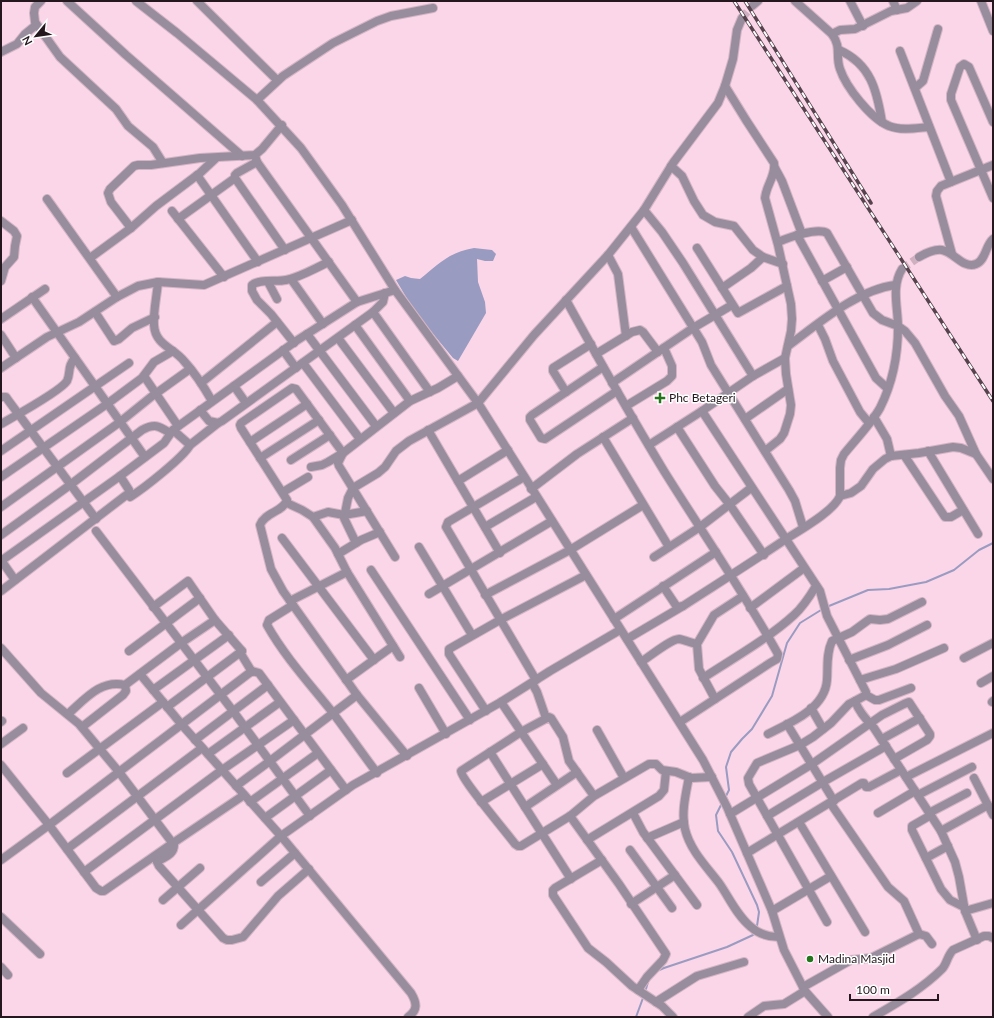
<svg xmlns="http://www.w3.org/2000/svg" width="994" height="1018" viewBox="0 0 994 1018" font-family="Lato,sans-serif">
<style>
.water{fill:#9a9bc1}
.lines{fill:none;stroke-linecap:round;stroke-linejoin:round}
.stream{stroke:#9a9bc1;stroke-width:2}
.minor-tunnel{stroke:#cfb0c0;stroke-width:8;stroke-dasharray:8 4;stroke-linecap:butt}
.minor-casing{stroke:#d3b4c4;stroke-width:10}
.minor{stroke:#988d9d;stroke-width:8}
.rail-casing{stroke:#56434d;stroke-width:3.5}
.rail{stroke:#fff;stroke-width:2;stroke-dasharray:6;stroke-linecap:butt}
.poi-dot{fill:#25741c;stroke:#fff;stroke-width:1.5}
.labels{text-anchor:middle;stroke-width:3;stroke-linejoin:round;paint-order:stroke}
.poi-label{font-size:12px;fill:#24171e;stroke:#fff;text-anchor:start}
</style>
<rect width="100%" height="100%" fill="#fad6e8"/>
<path class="water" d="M474,248L492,250L496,254L493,261H485L477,259L478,282L485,302L486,313L458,361L453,358L415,312L396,280L405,276L411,278L420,279C439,264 449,252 474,248Z"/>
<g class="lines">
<g class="stream">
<path d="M829,606L868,590L889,589L926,582L954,570L979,550L993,543"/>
<path d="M725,798L729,790L726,767L731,752L742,739L752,729L772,696L787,643L800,623L821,610"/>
<path d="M722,803L716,815L718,831L732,852L757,905L759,912L757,926"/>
<path d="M657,971L664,968L727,947L753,935"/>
<path d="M646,989L648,982"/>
<path d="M636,1017L643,998"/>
</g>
<g class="minor-tunnel">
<path d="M742,18L752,6"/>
<path d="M902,269L919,257"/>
</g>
<g class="minor-casing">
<g id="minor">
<path d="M41,1L35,7L34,13L35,22L60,57L116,109L128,126L153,147L163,163"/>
<path d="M67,1L126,55L242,156"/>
<path d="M136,1L177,33L257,100L301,148L342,205L395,290L478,403L703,760L727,807L772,911L784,950L805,991L828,1017"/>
<path d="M197,1L277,80"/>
<path d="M795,1L832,34C842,48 835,55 840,69C846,87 871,119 889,126C901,131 917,128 929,127"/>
<path d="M850,1L863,26"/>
<path d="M893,1L897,10"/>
<path d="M981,1L993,31"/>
<path d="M752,6L758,1"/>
<path d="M832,34L840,30L855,29L891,11L907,8L917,1"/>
<path d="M839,50C871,64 877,91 882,122"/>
<path d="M900,51L951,182"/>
<path d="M1,52L17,44L25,34L36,25"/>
<path d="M725,86L746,120L774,163C776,176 766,185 765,198L778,245L791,304L792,319L791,331L785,358L786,374L791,405L790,414L784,433L780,439L765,451"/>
<path d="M915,88L923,81L938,29"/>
<path d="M257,100L283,76L333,43L377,21L391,16L433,8"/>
<path d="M993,122L969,67L964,64L960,67L951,94V100L993,198"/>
<path d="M255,155L257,162L357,302"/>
<path d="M257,162L237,173L235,175V178L285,250"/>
<path d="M671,166L682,176L694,201L703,215L715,222L734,226L753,250L763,257L783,264"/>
<path d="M775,168L782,181L802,234"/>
<path d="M197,175L258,262"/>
<path d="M47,199L117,297"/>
<path d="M644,210L662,232L683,263L753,376"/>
<path d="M172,211L224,277"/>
<path d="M178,219L235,178"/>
<path d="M1,221L14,231L17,236L15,246L14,257L5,267L1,281"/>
<path d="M631,227L702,342L711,365L789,490L795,501L803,527"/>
<path d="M131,228L111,202L108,193L110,189L134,166L138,165H151L200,158L255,155L262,149L282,125"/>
<path d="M797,235L876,378L887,388"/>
<path d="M778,242C788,238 817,227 827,233L873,313L882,320L898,326L905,331L915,343L945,396L959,416L976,454L993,479"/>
<path d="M697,248L738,313L787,286"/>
<path d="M952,254L936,196L937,191L941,186L993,165"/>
<path d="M608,255L618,274L626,336"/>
<path d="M919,257C926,253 934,249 942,250C954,252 963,269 976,264C986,260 985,246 993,239"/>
<path d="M90,258L131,228L156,206L200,173L216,158"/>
<path d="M291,279L323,324"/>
<path d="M822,281L847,267"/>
<path d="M158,282C157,295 153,312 154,325C155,345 174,348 184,361C195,373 204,387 212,401"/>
<path d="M268,282L277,299"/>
<path d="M722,288L751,268L763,257"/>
<path d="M32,297L145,457"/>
<path d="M566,300C598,358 630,415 664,471C702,532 743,591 778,654L777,659L770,663L680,722"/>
<path d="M95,312L114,341L119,339L132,328L155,317"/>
<path d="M373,312L430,392"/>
<path d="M1,319L45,289"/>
<path d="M355,325L410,401"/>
<path d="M818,325L825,339L833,361L860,412L869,423"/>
<path d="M307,334L376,426"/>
<path d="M1,335L16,358"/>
<path d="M338,338L394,413"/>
<path d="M294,343L271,314L257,300L252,291V285C259,279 277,282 286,280C301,277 315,268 329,262"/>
<path d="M788,346C819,323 857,290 895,285"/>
<path d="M283,350L296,368"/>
<path d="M596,354L632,332L640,330L643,332L658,352"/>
<path d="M303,363L360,439"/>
<path d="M603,367L532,415L530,417V420L541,438L545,439L617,391"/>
<path d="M1,368L47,337L79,322L117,297L138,286L158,282L204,285L352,220"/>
<path d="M144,376L178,426"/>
<path d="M201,383L277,322"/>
<path d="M612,383L693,328L732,305"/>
<path d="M234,386L246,403"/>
<path d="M566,392L553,371V368L591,344"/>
<path d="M1,397H6L8,400L96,519"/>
<path d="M626,406L667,381L672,376V366L664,348"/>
<path d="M200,410L209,421L218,423L222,421L373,312L383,302L385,293"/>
<path d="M702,411L820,591L827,616L866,692V695L855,701C859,712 866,719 874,728L941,831L955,862L959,877L965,911L977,940"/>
<path d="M874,417L887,439L891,456"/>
<path d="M745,419L788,389"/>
<path d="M1,424C13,417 61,391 67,381C71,373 67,366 75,358"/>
<path d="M677,427L715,486L730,505L764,555"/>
<path d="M173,430L190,445"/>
<path d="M428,430L500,553"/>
<path d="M603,437L669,547"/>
<path d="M250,442L307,404"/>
<path d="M649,445L702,411L753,376L785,358"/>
<path d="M1,451L129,363"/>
<path d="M928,451L978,534"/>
<path d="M904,455L945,517H951L963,510"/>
<path d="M260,458L319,420"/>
<path d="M291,460L330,435"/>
<path d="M311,467L322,465L328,462L343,453L410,401L438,388L458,376"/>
<path d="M1,477L107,404L142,378L154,362L173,351"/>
<path d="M524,477L448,522L446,527L536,680"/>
<path d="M458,481L508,450"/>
<path d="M531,489L577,454L633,418"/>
<path d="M283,492L308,477"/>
<path d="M840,496L851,493L861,486L873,469L885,459L891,456L919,453L953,447L961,448L976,454"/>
<path d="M130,497C143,489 184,457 190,445L218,423"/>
<path d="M287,503L302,510L313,517L335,548L347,572L400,657"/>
<path d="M1,507L120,422L151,397L190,369"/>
<path d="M313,517L328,512L344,515L367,511"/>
<path d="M485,527L536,497"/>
<path d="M96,531L233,711L310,816"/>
<path d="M1,535L70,485L142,430C155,423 159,426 170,433"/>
<path d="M282,538L374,660"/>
<path d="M356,543L344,518L348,498L353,488L378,473L385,467L396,451L409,441L478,403L534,335L608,255L644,210L673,163L718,103L725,86L733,59L737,30L742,18"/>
<path d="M419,547L472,635"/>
<path d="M338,554L361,540L380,532"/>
<path d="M395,557L339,466L338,463L343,453L296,389L292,388L241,423L240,425L241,428L287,500C283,512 265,512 260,525L271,569L283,591L357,695L407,756"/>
<path d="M654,557L700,527L751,488"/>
<path d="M1,560L15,580"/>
<path d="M1,561L120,476"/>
<path d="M371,570L470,720"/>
<path d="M663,586L677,607L683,606C717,584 752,562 786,539C800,530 834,511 840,496V468L841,460L844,454C856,439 871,424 880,408C892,384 898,354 898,327C898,307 891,287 902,269"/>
<path d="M1,591L125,496L128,494L129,490L120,476L164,443L173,430L296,341L357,302L395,290"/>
<path d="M429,594L552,521"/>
<path d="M485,595L570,550L643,505"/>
<path d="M290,601L347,572"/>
<path d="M293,605L269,620L267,625C285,657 310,684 333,713C348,733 362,753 377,773"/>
<path d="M153,607L188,581L215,620L242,651L241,654L252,672"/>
<path d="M750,608L804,568"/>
<path d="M614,619L716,552"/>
<path d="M627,639L683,606"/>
<path d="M1,648L41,693L79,724L119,772L174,845C174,855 164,857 157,862L159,866L223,938L227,940H232L243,937L278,896L309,869"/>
<path d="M129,651L200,598"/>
<path d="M964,658L993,643"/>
<path d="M849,660L888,645L927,625"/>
<path d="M641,662C649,657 671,639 679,639C685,640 691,643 697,644"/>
<path d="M140,674L182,725L281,836L181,925"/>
<path d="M703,678C732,659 769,638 794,615C803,607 810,596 816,586"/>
<path d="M346,680L393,646"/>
<path d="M860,680L896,669L944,648"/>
<path d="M532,683L537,692L546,718"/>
<path d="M981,683L993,676"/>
<path d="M419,688L446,734"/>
<path d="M153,690L229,635"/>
<path d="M866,695L875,700H879L911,688"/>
<path d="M715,699L699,669L697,644L714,615L743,596"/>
<path d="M501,702L557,785"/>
<path d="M992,702L993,701"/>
<path d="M167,707L242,651"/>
<path d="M811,708L823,729"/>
<path d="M486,711L449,654V649L500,620L586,575"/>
<path d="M68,714C85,699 101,679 125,685L181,643L215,620"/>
<path d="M1,722L2,721"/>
<path d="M787,724L834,801L831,804L888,887L904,901L919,934"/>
<path d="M82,727L123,695L126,691L125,685"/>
<path d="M597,730L624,778"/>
<path d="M768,734C790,723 825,709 827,680C828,667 826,654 832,641L852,632L867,621L870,619L880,620L888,619L922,602"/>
<path d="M882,739L920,718"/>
<path d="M195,740L268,685"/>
<path d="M1,744L23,728"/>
<path d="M490,752L571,879"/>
<path d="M208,754L280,702"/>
<path d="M1,765L49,825L1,860"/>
<path d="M67,773L163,702"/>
<path d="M689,777C686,793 681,813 685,829C690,850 706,866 719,883C729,897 737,916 751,927C759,934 769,937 779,937"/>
<path d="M906,777L993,733"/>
<path d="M974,778L993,815"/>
<path d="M236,786L270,761L357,695"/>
<path d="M244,795L173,843L104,891H101L96,888L49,825L252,671L259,673L346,790"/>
<path d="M918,795L972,767"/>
<path d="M594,796L569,761L563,737L551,718L549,717L521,732L461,771C461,779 507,833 515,844L518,846H521L570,816L594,796L649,764H656L662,770L676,772L691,778L712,777"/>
<path d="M250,802L318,753"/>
<path d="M481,802L543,764"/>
<path d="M525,807L577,772"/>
<path d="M633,813L643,832L697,905"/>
<path d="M878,813L915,791"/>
<path d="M929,813L967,793"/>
<path d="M730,814L812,764L882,715L904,704L909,702L930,734V736L927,740L894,759"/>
<path d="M931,815L912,826V830L941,889L950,900L964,907"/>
<path d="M570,816L619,884L666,954L663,960L647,977L638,990"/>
<path d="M767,816L823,782L886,746"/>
<path d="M265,818L331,770"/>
<path d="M799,822L865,932"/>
<path d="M941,831L988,805"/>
<path d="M647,838L684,822"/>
<path d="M587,840L659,796L664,790L666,771"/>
<path d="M67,849L202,748"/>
<path d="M630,850L672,908"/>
<path d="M747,853L862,783H864L866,787H869L901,770"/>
<path d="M926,858L948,846"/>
<path d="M602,860L555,888L553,890V895L588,948L606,962L632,986L662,1006L673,1017"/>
<path d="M84,872L222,770L294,720"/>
<path d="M261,882L295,853"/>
<path d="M163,900L200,868"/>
<path d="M631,904L675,875"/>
<path d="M772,911L831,876"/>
<path d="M965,911L993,903"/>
<path d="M1,917L40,954"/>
<path d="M827,922L757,798L749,784L748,778L757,763L800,745L813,737L831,723L849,704L855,701"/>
<path d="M1,967L8,975"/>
<path d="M803,987L851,960L871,958L919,934L926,936L932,944"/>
<path d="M656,1002L697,976L744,962"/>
<path d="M408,1017C418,1010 417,1003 411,993L281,836L353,785L501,702L550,671L620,630"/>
<path d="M748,1017L764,1006L784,1004L805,991"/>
<path d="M873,1017C897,1003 922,989 942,969C947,964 947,956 953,950L984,936H989L993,938"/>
</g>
</g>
<use href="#minor" class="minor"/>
<g class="rail-casing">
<g id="rail">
<path d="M734,1L993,401"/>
<path d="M745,1L871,203"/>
</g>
</g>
<use href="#rail" class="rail"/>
</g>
<g class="poi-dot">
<path d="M658 392h4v4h4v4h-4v4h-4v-4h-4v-4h4z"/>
<circle cx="810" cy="959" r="4"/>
</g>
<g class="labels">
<g class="poi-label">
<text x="669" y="402">Phc Betageri</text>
<text x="818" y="963">Madina Masjid</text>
</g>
</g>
<rect width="994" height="1018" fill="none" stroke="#24171e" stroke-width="4"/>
<g transform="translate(36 36) rotate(241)" stroke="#ffffff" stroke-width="3" paint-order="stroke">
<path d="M0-3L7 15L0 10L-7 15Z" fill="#24171e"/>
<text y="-6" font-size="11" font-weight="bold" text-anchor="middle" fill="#24171e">N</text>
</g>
<path d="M850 994v6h88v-6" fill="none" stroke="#24171e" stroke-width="2"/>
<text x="856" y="994" font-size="12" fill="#24171e" stroke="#ffffff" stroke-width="3" paint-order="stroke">100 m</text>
</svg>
